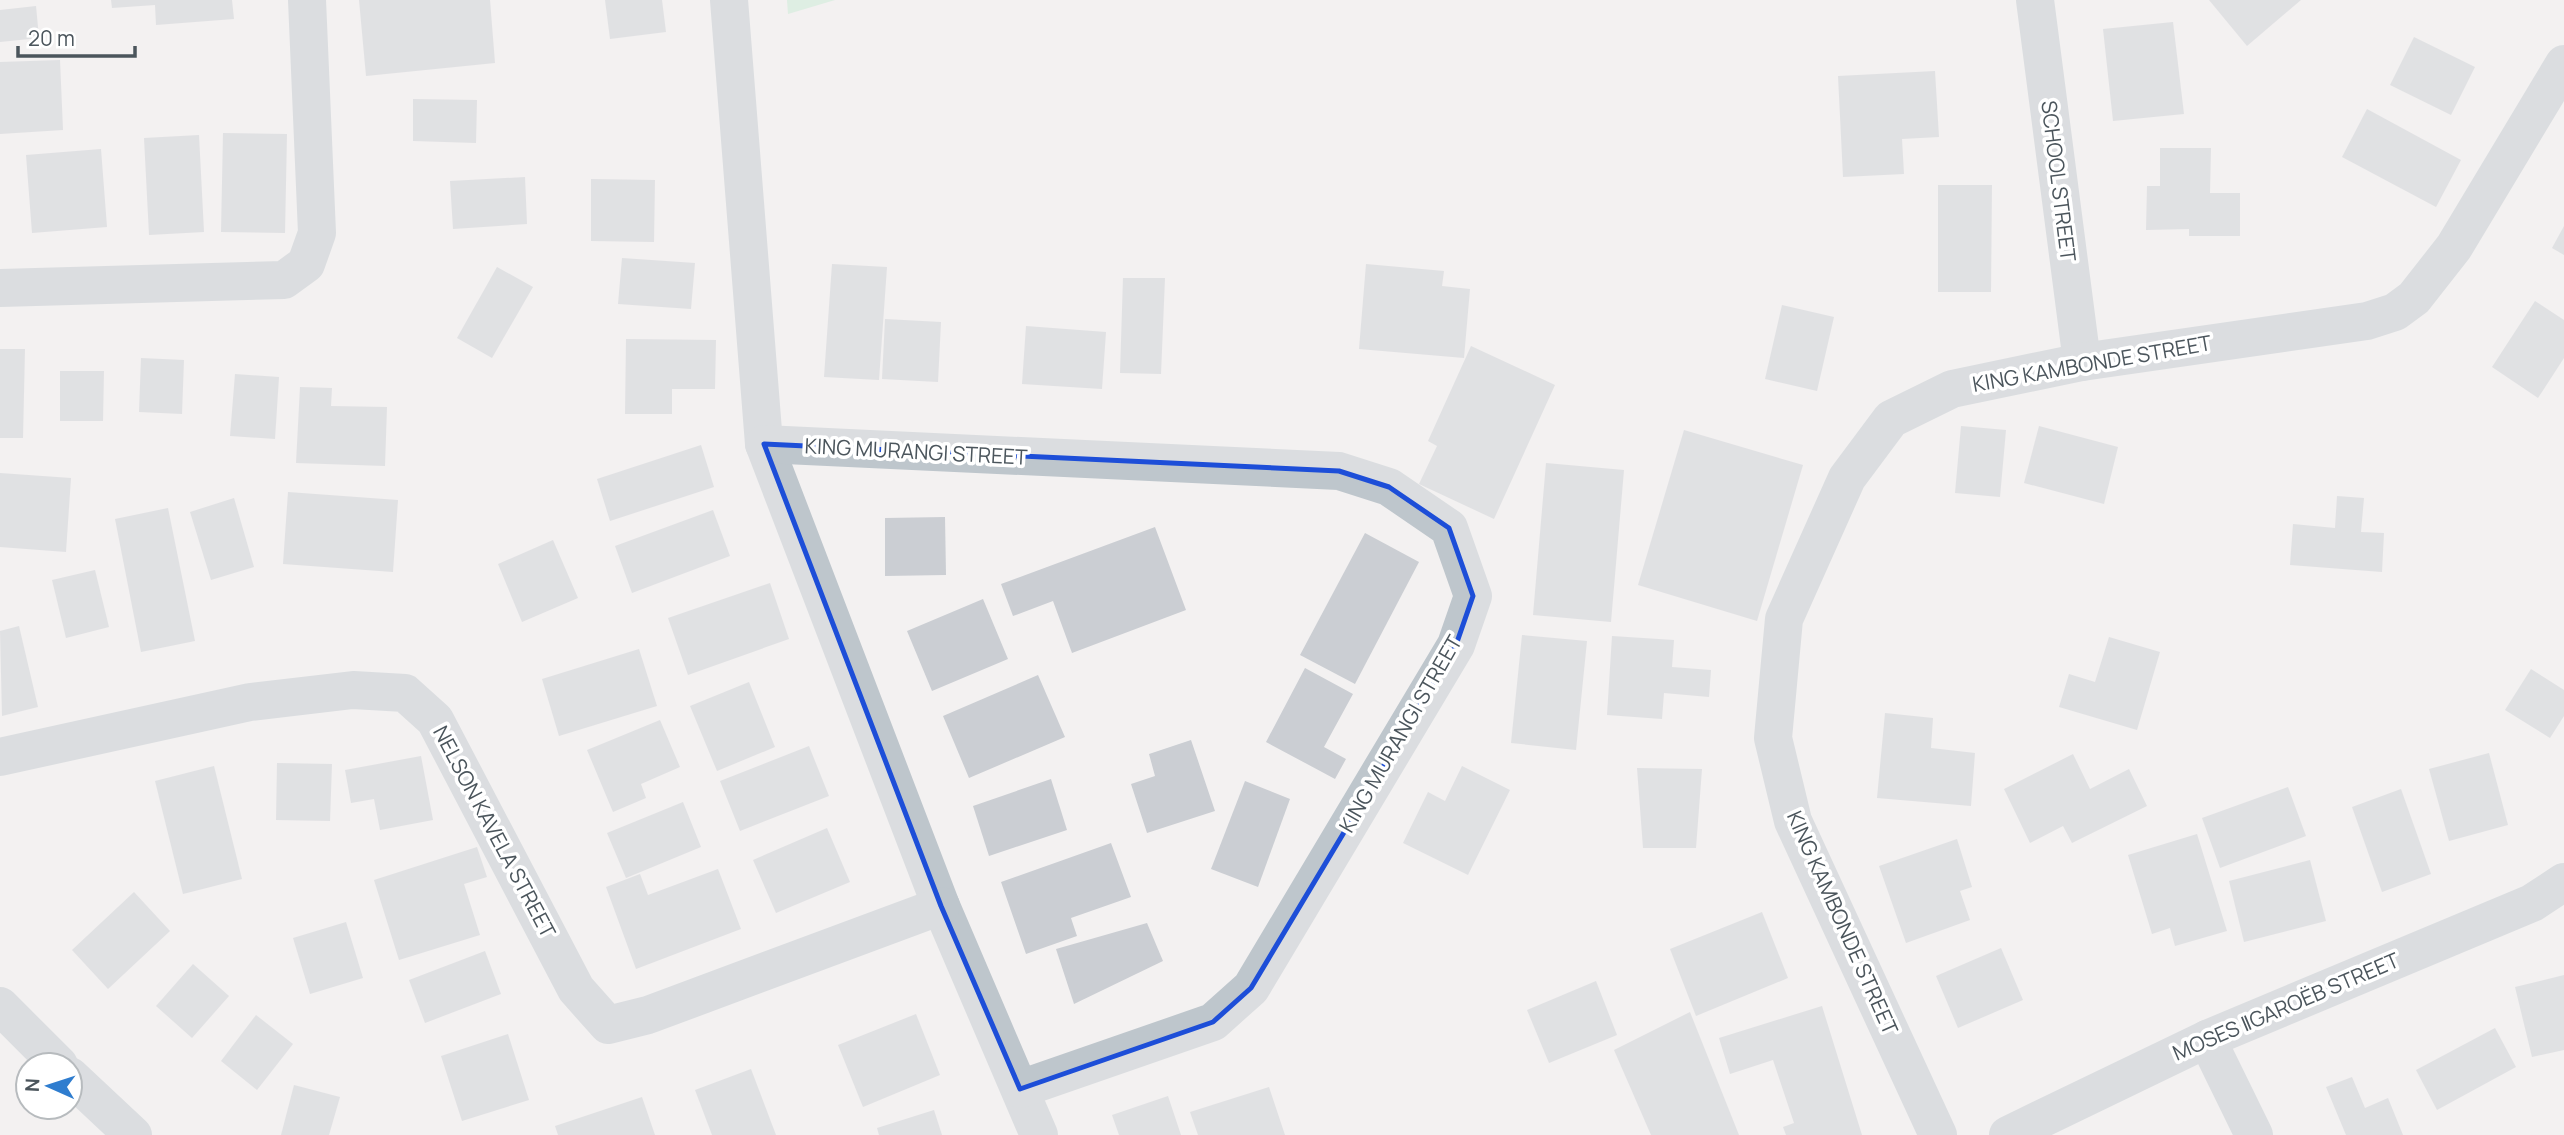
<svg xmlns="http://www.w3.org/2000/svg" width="2564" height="1135" viewBox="0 0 2564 1135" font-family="Manrope,sans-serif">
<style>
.green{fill:#c5ebd2}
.building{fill:#cbced3}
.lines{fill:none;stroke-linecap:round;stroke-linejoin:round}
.street{stroke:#bec6cc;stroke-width:38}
.marked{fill:none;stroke:#1d4ed8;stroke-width:5;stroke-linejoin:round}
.labels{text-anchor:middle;stroke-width:7;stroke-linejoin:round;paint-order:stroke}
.street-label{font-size:21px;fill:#4b555c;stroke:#fff}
</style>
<rect width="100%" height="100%" fill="#f3f1f1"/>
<path class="green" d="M787,0H835L788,14Z"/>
<g class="building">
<path d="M111,0H232L234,19L156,25L155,5L112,8Z"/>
<path d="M359,0H490L495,63L366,76Z"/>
<path d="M605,0H662L666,32L610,39Z"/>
<path d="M2209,0H2301L2247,46Z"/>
<path d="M36,6L39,38L0,42V10Z"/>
<path d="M2173,22L2184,114L2113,121L2103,29Z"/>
<path d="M2414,37L2475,67L2451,115L2390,85Z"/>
<path d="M60,60L63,130L0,134V62Z"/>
<path d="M1935,71L1939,137L1902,139L1904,174L1843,177L1838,76Z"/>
<path d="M413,99L477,100L476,143L413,141Z"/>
<path d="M2367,109L2461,160L2436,207L2342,157Z"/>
<path d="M223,133L287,134L285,233L221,232Z"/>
<path d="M199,135L204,232L149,235L144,138Z"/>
<path d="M2160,148H2211L2210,193H2240V236H2189V229L2146,230L2147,186H2160Z"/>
<path d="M101,149L107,227L32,233L26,155Z"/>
<path d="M525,177L527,224L453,229L450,181Z"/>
<path d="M591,179L655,180L654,242L591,241Z"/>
<path d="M1938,185H1992L1991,292H1938Z"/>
<path d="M2564,226V255L2552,248Z"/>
<path d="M622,258L695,263L691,309L618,304Z"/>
<path d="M832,264L887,267L879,380L824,377Z"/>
<path d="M1366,264L1444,271L1442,286L1470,289L1464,358L1359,349Z"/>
<path d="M497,267L533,287L492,358L457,338Z"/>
<path d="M1123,278H1165L1161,374L1120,373Z"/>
<path d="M2535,301L2564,320V358L2538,398L2492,367Z"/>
<path d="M1782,305L1834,317L1817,391L1765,379Z"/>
<path d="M885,319L941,322L938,382L882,379Z"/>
<path d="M1026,326L1106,332L1102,389L1022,384Z"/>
<path d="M626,339L716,340L715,389H672V414H625Z"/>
<path d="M1471,346L1555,385L1494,519L1419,484L1437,446L1428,441Z"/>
<path d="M0,349H25L23,438H0Z"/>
<path d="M141,358L184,360L182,414L139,412Z"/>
<path d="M60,371H104L103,421H60Z"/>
<path d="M235,374L279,377L275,439L230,436Z"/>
<path d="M300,387L332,388L331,406L387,407L385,466L296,463Z"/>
<path d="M1961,426L2006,430L2000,497L1955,493Z"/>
<path d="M2039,426L2118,447L2104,504L2024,483Z"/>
<path d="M1684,430L1803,465L1757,621L1638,585Z"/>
<path d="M701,445L714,487L610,521L597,479Z"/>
<path d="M1546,463L1624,470L1611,622L1533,615Z"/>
<path d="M0,473L71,478L66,552L0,547Z"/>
<path d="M288,492L398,500L393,572L283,564Z"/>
<path d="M2337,496L2364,498L2361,532L2384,533L2382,572L2290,565L2293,524L2335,528Z"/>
<path d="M234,498L254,567L211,580L190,512Z"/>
<path d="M168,508L195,641L141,652L115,519Z"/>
<path d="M713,510L730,556L632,593L615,546Z"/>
<path d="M945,517L946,575L885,576V518Z"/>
<path d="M1155,527L1186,610L1072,653L1053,601L1013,616L1001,584Z"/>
<path d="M1365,533L1419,562L1355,684L1300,655Z"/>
<path d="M553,540L578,598L522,622L498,564Z"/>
<path d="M95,570L109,627L66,638L52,580Z"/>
<path d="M770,583L789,639L688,675L668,618Z"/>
<path d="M983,599L1008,659L932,691L907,631Z"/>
<path d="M19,626L38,707L2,716L0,631Z"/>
<path d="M1522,635L1587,641L1576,750L1511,743Z"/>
<path d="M1612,636L1674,640L1672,667L1711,670L1709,697L1664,693L1662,719L1607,715Z"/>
<path d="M2109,637L2160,652L2137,730L2059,707L2069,674L2095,682Z"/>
<path d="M639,649L657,706L559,736L542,679Z"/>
<path d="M1305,668L1353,694L1324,747L1346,759L1335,779L1266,742Z"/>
<path d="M2531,669L2564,690V716L2550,738L2505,710Z"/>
<path d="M1038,675L1065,737L969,778L943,716Z"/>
<path d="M749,682L775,747L717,771L690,706Z"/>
<path d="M1885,713L1933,718L1931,748L1975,753L1971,806L1877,798Z"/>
<path d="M660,720L680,767L641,784L646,798L613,812L587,750Z"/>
<path d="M1191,740L1215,811L1147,833L1131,784L1155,776L1149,754Z"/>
<path d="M809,746L829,796L740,831L720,781Z"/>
<path d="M2489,753L2508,825L2449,841L2429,769Z"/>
<path d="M2073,754L2090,789L2129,769L2147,806L2072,843L2063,826L2030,843L2004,789Z"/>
<path d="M421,756L433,820L380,830L374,799L351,803L345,770Z"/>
<path d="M277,763L332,764L330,821L276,820Z"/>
<path d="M214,766L242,879L183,894L155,781Z"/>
<path d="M1462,766L1510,790L1468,875L1403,843L1428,792L1445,801Z"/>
<path d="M1637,768L1702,769L1696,848H1643Z"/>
<path d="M1051,779L1067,830L989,856L973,806Z"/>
<path d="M1245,781L1290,799L1258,887L1211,869Z"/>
<path d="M2288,787L2306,836L2220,868L2202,818Z"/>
<path d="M2401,789L2431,874L2382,892L2352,807Z"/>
<path d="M683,802L701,847L626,878L607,833Z"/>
<path d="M827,828L850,882L776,913L753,860Z"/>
<path d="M2197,834L2227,931L2175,946L2170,928L2152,934L2128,855Z"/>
<path d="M1957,839L1972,887L1960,891L1970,920L1906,943L1879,866Z"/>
<path d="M1111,843L1131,897L1071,918L1077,936L1026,954L1001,882Z"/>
<path d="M477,847L487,877L464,884L480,935L399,960L374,880Z"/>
<path d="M2310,860L2326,921L2244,942L2229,881Z"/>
<path d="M718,869L741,929L636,969L606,887L640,874L648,895Z"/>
<path d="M134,892L170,931L108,989L72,950Z"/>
<path d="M1762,912L1788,978L1696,1016L1670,949Z"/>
<path d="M346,922L363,978L310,994L293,938Z"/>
<path d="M1147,923L1163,961L1074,1004L1056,949Z"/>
<path d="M2001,948L2023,1000L1958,1028L1936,976Z"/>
<path d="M485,951L501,994L425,1023L409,980Z"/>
<path d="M193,964L229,996L192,1038L156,1006Z"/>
<path d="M2564,975V1050L2532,1057L2515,987Z"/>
<path d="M1596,981L1617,1035L1549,1063L1527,1010Z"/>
<path d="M1822,1006L1862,1135H1786L1783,1127L1794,1123L1773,1060L1730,1074L1719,1038Z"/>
<path d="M1690,1012L1739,1135H1651L1614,1050Z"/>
<path d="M916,1014L940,1075L863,1107L838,1045Z"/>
<path d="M256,1015L293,1044L257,1090L221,1061Z"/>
<path d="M2495,1028L2516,1067L2437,1110L2416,1070Z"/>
<path d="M508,1034L529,1100L462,1121L441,1056Z"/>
<path d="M751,1069L776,1135H712L695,1090Z"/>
<path d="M2352,1077L2365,1108L2388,1098L2403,1135H2346L2326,1087Z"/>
<path d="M294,1085L340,1097L329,1135H281Z"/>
<path d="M1269,1087L1285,1135H1198L1190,1112Z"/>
<path d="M1168,1096L1181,1135H1119L1112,1115Z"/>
<path d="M642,1097L655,1135H558L555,1126Z"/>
<path d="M934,1110L942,1135H879L877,1128Z"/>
</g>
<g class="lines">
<g class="street">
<path d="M729,0L764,444L941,906L1039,1135"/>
<path d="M2035,0L2082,362"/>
<path d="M0,288L284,280L306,264L317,233L307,0"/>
<path d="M764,444L1339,471L1389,487L1449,528L1473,596L1456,645L1251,988L1213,1022L1020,1089"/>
<path d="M0,757L250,702L353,690L405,693L435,720L576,989L608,1025L648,1015L941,906"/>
<path d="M0,1006L59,1065"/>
<path d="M2207,1039L2254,1135"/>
<path d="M70,1076L133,1135"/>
<path d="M1938,1135L1793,821L1773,738L1784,619L1847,478L1891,419L1952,389L2082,362L2367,321L2395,312L2414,298L2454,247L2564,64"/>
<path d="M2008,1135L2207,1039L2532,903L2564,882"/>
</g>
</g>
<path d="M0 0H2564V1135H0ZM764,444L1339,471L1389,487L1449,528L1473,596L1456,645L1251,988L1213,1022L1020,1089L941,906Z" fill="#f3f1f1" fill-opacity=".55" fill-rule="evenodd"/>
<path class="marked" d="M764,444L1339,471L1389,487L1449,528L1473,596L1456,645L1251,988L1213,1022L1020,1089L941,906Z"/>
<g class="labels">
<g class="street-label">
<text transform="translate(2058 181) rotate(83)" y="7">SCHOOL STREET</text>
<text transform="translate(2092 364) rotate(-10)" y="7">KING KAMBONDE STREET</text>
<text transform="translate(916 452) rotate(3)" y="7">KING MURANGI STREET</text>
<text transform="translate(1401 734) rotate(-60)" y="7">KING MURANGI STREET</text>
<text transform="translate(494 832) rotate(62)" y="7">NELSON KAVELA STREET</text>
<text transform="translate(1842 923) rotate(66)" y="7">KING KAMBONDE STREET</text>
<text transform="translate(2286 1007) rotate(-23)" y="7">MOSES ǁGAROËB STREET</text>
</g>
</g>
<g transform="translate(49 1086) rotate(273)"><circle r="33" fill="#ffffff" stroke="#b7bbbe" stroke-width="2"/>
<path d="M0-5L12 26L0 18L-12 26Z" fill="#2f7dcf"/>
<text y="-10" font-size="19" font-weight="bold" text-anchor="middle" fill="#4b555c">N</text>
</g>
<path d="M18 46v10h117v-10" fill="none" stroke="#4b555c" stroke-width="3.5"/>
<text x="28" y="46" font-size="21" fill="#4b555c" stroke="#ffffff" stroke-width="5" paint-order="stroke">20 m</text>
</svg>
